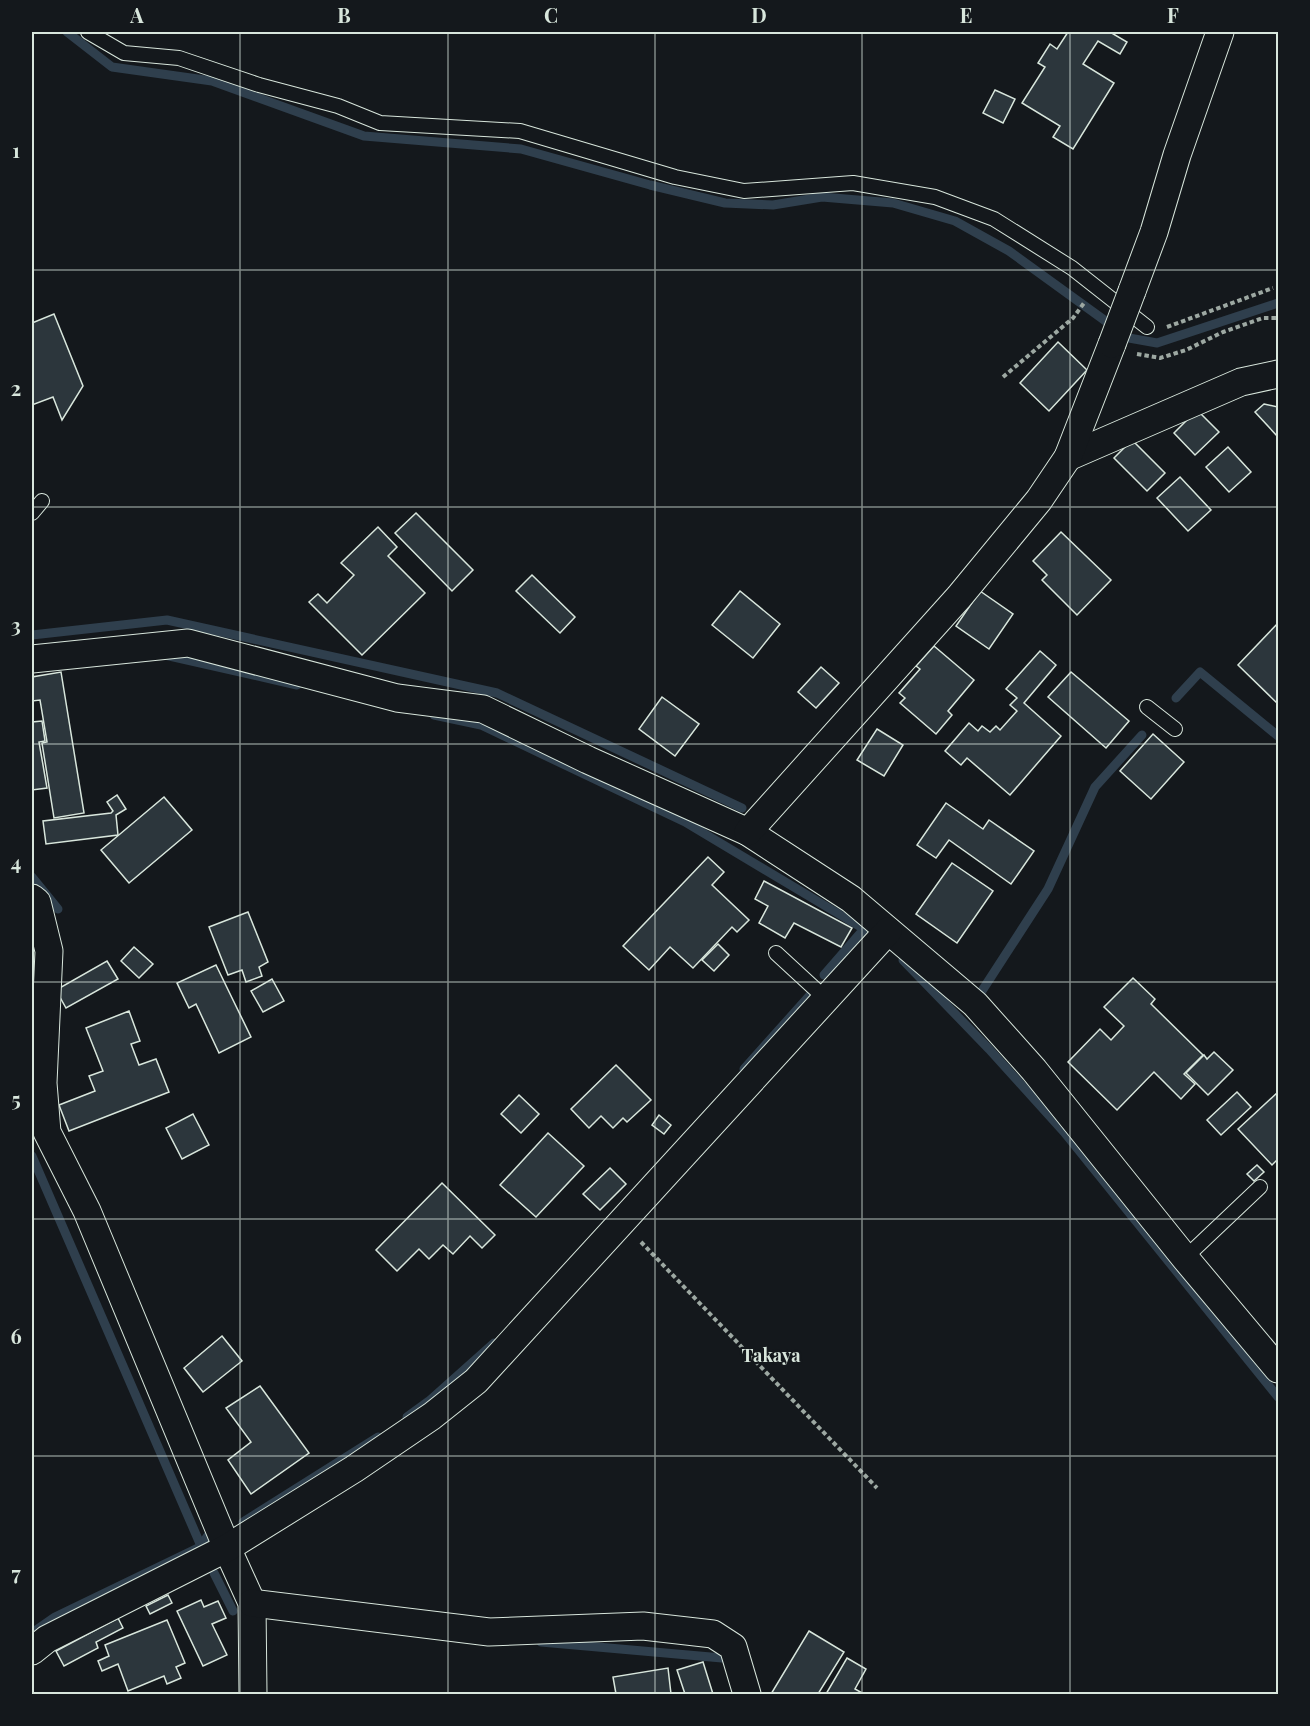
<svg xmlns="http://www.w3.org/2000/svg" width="1310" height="1726" viewBox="0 0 1310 1726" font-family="'Playfair Display',serif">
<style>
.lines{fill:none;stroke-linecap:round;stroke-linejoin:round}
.stream{stroke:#2f3f4d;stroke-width:9}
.building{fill:#2c363c;stroke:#d8e6dc;stroke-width:1.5}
.service-casing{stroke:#d8e6dc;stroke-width:16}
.minor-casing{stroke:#d8e6dc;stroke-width:29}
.path{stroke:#9da8a2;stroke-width:4;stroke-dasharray:4.5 3;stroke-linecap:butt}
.service{stroke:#14181c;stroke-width:14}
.minor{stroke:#14181c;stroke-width:27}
.minor-bridge-casing{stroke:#d8e6dc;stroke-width:29;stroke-linecap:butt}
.minor-bridge{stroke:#14181c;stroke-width:27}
.grid{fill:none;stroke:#d8e6dc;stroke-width:1.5;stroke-opacity:0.55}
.labels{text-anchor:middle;stroke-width:4.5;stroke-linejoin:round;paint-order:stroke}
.neighbourhood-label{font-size:18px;font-weight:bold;fill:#d8e6dc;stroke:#14181c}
.neatline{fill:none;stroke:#d8e6dc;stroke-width:2}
.grid-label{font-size:20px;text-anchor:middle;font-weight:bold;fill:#d8e6dc}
</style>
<rect width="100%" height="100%" fill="#14181c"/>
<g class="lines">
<g class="stream">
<path d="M67,32L112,67L212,81L364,136L521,149L650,185L725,203L773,205L822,197L893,203L955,221L1009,251L1129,338L1157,343L1278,303"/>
<path d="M32,635L167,620L497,693L742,808"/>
<path d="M165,655L297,685"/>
<path d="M1176,698L1200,672L1278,736"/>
<path d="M434,715L481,725L685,822L864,929L824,975"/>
<path d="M32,877L58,909"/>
<path d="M903,960L989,1049L1064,1132L1278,1397"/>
<path d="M978,997L1048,889L1095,787L1142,735"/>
<path d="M744,1069L811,994"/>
<path d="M32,1156L201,1546"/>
<path d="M407,1417L429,1401L494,1343"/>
<path d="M243,1522L378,1437"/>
<path d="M214,1573L233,1611"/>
<path d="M32,1633L55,1617L200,1547L209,1534"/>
<path d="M541,1642L722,1658"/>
</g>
</g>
<g class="building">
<path d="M1068,32H1110L1127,42L1120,54L1098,41L1083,64L1114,83L1073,149L1053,137L1060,126L1022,103L1045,67L1038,63L1050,44L1057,49Z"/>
<path d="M995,90L1015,99L1003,123L983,113Z"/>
<path d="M54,314L83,386L62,420L53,397L32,405V323Z"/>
<path d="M1058,342L1087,370L1049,411L1020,383Z"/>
<path d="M1264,404L1278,407V437L1255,412Z"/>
<path d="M1197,410L1219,432L1195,455L1174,433Z"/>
<path d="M1132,440L1165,473L1147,491L1114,458Z"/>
<path d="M1228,447L1251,472L1229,492L1206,467Z"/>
<path d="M1180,477L1211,510L1188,531L1157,498Z"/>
<path d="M416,513L473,570L452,591L395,533Z"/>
<path d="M378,527L397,547L388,556L425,593L362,655L309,602L318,594L327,603L354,575L341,563Z"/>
<path d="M1061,532L1111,580L1077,615L1042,580L1047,575L1033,561Z"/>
<path d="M532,575L575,617L560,633L516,591Z"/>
<path d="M740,591L780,624L753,658L712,625Z"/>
<path d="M980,591L1013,614L989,649L956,626Z"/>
<path d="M1278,623V704L1238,665Z"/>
<path d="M934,646L974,680L948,711L952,715L936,734L900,703L905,698L899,693L920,669L916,666Z"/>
<path d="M1040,651L1056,665L1024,703L1061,736L1010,795L967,758L961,765L945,751L969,723L978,731L982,726L990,732L996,726L1000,730L1017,711L1010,705L1017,698L1006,689Z"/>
<path d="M821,667L839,683L816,708L798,692Z"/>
<path d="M61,672L84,813L54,818L42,743L47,742L40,700L32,701V677Z"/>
<path d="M1071,672L1129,721L1106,748L1048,697Z"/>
<path d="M662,697L699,724L675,756L639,729Z"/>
<path d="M42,721L45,741L39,742L47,788L32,790V722Z"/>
<path d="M877,729L903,745L884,776L857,760Z"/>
<path d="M1153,734L1184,762L1151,799L1120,771Z"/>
<path d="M117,795L126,809L116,815L118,835L46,844L43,821L111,813L113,811L107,802Z"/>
<path d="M164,797L192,830L129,883L101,850Z"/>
<path d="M946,803L983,829L989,820L1034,851L1011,884L949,840L936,858L917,845Z"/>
<path d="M708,857L724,872L712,885L749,920L737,932L732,927L693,968L670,947L649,970L623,946Z"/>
<path d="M952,863L993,891L957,943L916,914Z"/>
<path d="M764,881L852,928L841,947L794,923L785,938L759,923L768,906L755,899Z"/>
<path d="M248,912L268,962L259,967L262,976L246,982L242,970L228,975L209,927Z"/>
<path d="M718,944L729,955L714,971L702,960Z"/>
<path d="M134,947L153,964L139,978L121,961Z"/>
<path d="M107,961L118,979L66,1008L56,990Z"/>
<path d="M216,965L251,1037L219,1053L196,1004L189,1008L177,983Z"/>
<path d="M1133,978L1155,999L1151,1004L1203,1055L1184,1074L1195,1084L1181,1099L1154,1072L1117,1110L1068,1062L1100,1029L1111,1040L1124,1026L1104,1007Z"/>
<path d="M272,979L284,1001L263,1012L251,991Z"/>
<path d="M129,1011L140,1041L131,1044L139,1065L156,1059L169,1092L69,1131L59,1105L95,1091L89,1076L103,1071L86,1028Z"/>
<path d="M1214,1052L1233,1070L1208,1095L1186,1073L1204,1055L1207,1059Z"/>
<path d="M616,1065L651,1100L627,1122L623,1118L613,1128L601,1116L589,1128L571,1109Z"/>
<path d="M1237,1092L1251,1107L1221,1135L1207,1120Z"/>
<path d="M1278,1092V1159L1272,1165L1238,1129Z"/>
<path d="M519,1095L539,1114L521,1133L501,1114Z"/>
<path d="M193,1114L209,1145L182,1159L166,1128Z"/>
<path d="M659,1115L671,1125L664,1134L652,1125Z"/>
<path d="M548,1133L584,1166L536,1217L500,1185Z"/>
<path d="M1257,1165L1264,1172L1254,1181L1247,1174Z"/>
<path d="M610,1168L626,1184L600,1210L583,1194Z"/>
<path d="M442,1183L495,1235L482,1248L470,1236L453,1254L443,1245L429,1259L419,1249L397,1271L376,1250Z"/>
<path d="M222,1336L242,1361L203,1392L184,1368Z"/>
<path d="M260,1386L309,1453L251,1494L228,1460L251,1442L226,1408Z"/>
<path d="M168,1595L172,1603L150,1614L146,1606Z"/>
<path d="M201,1600L204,1607L218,1601L226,1618L212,1624L227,1655L203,1666L177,1611Z"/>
<path d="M118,1618L123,1628L96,1642L98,1648L64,1666L56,1651Z"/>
<path d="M167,1620L185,1663L176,1667L181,1678L167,1684L164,1676L128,1691L118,1664L102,1671L98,1661L109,1656L105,1645Z"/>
<path d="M809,1631L844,1652L818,1694H771Z"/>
<path d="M847,1658L866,1669L855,1689L864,1694H826Z"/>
<path d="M703,1662L713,1694H685L677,1670Z"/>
<path d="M668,1668L671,1694H616L613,1677Z"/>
</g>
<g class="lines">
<g class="service-casing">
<g id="service">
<path d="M88,32L124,53L179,58L259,85L338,106L380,123L520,131L675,177L744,191L853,183L935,197L994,219L1072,268L1147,327"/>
<path d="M32,513L42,501"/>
<path d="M1147,707L1175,729"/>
<path d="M776,953L826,999"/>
<path d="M1185,1258L1260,1187"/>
</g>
</g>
<g class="minor-casing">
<g id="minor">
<path d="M1132,291L1154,232L1177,155L1220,32"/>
<path d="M1068,457L1241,382L1278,374"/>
<path d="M32,659L188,643L397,698L483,709L588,760L748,832L851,899L975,1004L1034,1070L1185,1258L1278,1369"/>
<path d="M748,832L959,597L1039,500L1068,457L1112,344"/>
<path d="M32,898L37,902L49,951L43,1083L47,1132L87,1211L227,1548L252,1603L253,1694"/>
<path d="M252,1603L489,1632L643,1626L713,1634L733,1647L747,1694"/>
<path d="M32,1651L47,1639L227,1548L354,1469L432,1416L476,1381L888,931"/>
</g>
</g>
<g class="path">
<path d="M1167,327L1273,288"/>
<path d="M1137,354L1160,358L1186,350L1223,332L1263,318H1278"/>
<path d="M1003,377L1073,318L1084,303"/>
<path d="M641,1242L877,1488"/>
</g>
<use href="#service" class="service"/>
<use href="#minor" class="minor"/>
<g class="minor-bridge-casing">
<path id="minor-bridge" d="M1112,344L1132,291"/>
</g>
<use href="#minor-bridge" class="minor-bridge"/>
</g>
<path class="grid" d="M240,32V1694M448,32V1694M655,32V1694M862,32V1694M1070,32V1694M32,270H1278M32,507H1278M32,744H1278M32,982H1278M32,1219H1278M32,1456H1278"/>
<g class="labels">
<g class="neighbourhood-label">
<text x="771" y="1362">Takaya</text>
</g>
</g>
<rect width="1310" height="1726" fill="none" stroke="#14181c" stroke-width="66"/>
<rect x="33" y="33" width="1244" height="1660" class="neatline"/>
<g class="grid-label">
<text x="137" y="23">A</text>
<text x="344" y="23">B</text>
<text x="551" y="23">C</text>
<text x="759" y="23">D</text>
<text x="966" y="23">E</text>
<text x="1173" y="23">F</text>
<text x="16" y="158">1</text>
<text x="16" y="396">2</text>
<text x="16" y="633">3</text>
<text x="16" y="870">4</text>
<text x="16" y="1107">5</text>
<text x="16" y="1344">6</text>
<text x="16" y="1581">7</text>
</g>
</svg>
